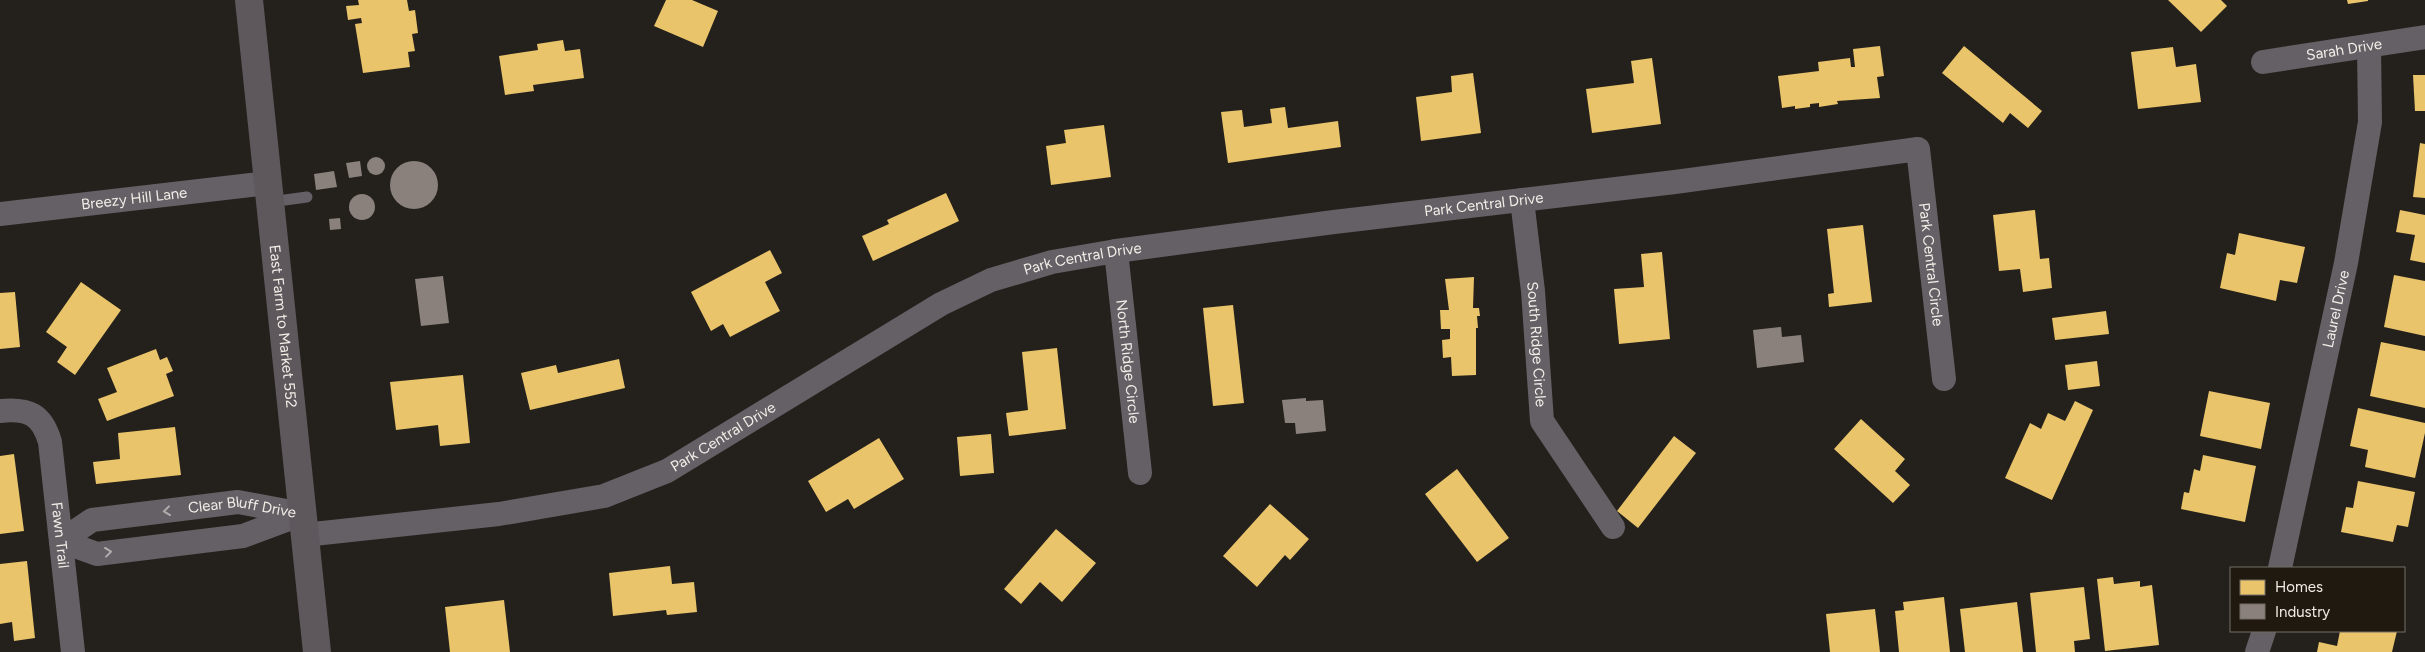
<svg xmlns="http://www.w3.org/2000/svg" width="2425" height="652" viewBox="0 0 2425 652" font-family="Figtree,sans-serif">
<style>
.homes{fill:#e9c46a}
.industry{fill:#8a817c}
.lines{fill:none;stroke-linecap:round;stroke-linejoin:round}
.service{stroke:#655f66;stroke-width:11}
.minor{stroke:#655f66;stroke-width:24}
.secondary{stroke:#5e585d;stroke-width:28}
.oneway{stroke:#b2adac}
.labels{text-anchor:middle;stroke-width:5;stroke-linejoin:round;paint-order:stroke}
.street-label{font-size:15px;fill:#f1ede6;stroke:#1f1910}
</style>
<rect width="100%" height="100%" fill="#24211c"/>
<g class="homes">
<path d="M358,0H407L409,11L415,10L418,33L412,34L415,51L408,52L410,67L363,73L355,24L362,23L361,18L348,20L346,6L359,5Z"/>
<path d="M666,0H692L718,11L703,47L654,26Z"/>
<path d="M2168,0H2221L2227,6L2201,32Z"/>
<path d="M2347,0H2368V1L2348,4Z"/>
<path d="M563,40L565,51L580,49L584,78L533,85L534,91L505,95L499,56L538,50L537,44Z"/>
<path d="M1880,46L1884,76L1877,77L1880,98L1837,101L1838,104L1819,107V103L1810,104V107L1795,109V106L1782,108L1778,76L1819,71L1818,62L1850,58L1851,67H1855L1853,49Z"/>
<path d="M1964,46L2042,111L2028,128L2010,113L2003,123L1942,73Z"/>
<path d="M2173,47L2176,67L2196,64L2201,102L2138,109L2131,52Z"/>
<path d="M1652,58L1661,124L1592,133L1586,89L1634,83L1631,61Z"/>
<path d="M1473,73L1481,133L1421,141L1416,97L1452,92L1451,76Z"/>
<path d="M2413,75H2425V111H2415Z"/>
<path d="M1285,107L1288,128L1338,121L1341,147L1228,163L1221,112L1242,110L1244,127L1272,123L1270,109Z"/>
<path d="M1104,125L1111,177L1051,185L1046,146L1066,143L1064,130Z"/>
<path d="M2420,143L2425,144V198L2413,197Z"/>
<path d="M946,193L959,221L873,261L862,236L889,224L887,220Z"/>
<path d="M2035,210L2040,259L2049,258L2052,288L2023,292L2020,269L1999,271L1993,215Z"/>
<path d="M2400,210L2425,215V263L2410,260L2415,235L2396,232Z"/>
<path d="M1863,225L1872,302L1829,307L1828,294L1834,293L1827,229Z"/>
<path d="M2239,233L2305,247L2297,283L2280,280L2276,301L2220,288L2227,253L2235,255Z"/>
<path d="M770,250L782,273L765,282L780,311L730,337L723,324L711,331L691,292Z"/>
<path d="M1662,252L1670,339L1619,344L1614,289L1644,287L1641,254Z"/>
<path d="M2394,275L2425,281V336L2384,327Z"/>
<path d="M1474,277L1473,308H1479L1480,316H1477L1478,328H1476V375L1452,376L1451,357L1443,358L1442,340L1450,339V329H1441L1440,310H1449L1445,279Z"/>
<path d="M81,282L121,310L75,375L57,362L67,347L46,332Z"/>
<path d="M15,292L20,347L0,349V293Z"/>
<path d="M1233,305L1244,403L1213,406L1203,308Z"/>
<path d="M2106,311L2109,334L2055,340L2052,318Z"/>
<path d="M2381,342L2425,351V408L2370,396Z"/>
<path d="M1057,348L1066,429L1009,436L1006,413L1028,410L1022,352Z"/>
<path d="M156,349L160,360L167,357L173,371L166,374L174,396L107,421L98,399L117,392L107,368Z"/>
<path d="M619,359L625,388L530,410L521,373L556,365L558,373Z"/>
<path d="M2097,361L2100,386L2068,390L2065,365Z"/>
<path d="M463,375L470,443L440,446L438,425L396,430L390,382Z"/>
<path d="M2209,391L2270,403L2261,449L2200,436Z"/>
<path d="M2075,401L2093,410L2052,500L2005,478L2030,423L2041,429L2048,413L2065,421Z"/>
<path d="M2358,408L2425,423V433L2415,478L2365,467L2368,450L2350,446Z"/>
<path d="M1861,419L1905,459L1895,471L1910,485L1893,503L1834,449Z"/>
<path d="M175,427L181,475L96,484L93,462L120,459L118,433Z"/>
<path d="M991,434L994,473L960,476L957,437Z"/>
<path d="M1674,436L1696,453L1638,528L1617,511Z"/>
<path d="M879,438L904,479L854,509L848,499L826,512L808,481Z"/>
<path d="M14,454L24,531L0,534V456Z"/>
<path d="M2203,455L2256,466L2245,522L2181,509L2184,492L2189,493L2194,469L2200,471Z"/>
<path d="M1457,469L1509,538L1477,562L1425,494Z"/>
<path d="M2358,481L2415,492L2408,527L2397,525L2393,542L2341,532L2346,507L2353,508Z"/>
<path d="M1270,504L1309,539L1290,560L1285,555L1257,587L1223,556Z"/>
<path d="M1056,529L1096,563L1062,602L1040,582L1021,604L1004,589Z"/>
<path d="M27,561L35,638L14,641L12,622L0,624V564Z"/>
<path d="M670,566L672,584L694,582L697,612L667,615L666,610L613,616L609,573Z"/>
<path d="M2113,577L2114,584L2140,581V587L2152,585L2159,645L2105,651L2097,579Z"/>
<path d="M2084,587L2090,639L2074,641L2075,652H2036L2030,593Z"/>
<path d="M1944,597L1950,652H1899L1895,611L1904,610L1903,602Z"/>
<path d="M504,600L510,652H450L445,607Z"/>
<path d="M2017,602L2023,652H1965L1960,609Z"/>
<path d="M1875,609L1880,652H1830L1826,614Z"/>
<path d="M2340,631H2397L2392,652H2317L2319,642L2337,646Z"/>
</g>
<g class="industry">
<circle cx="376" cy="166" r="9"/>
<path d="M360,161L362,176L349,178L346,163Z"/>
<circle cx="414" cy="185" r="24"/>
<path d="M334,171L337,187L316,190L314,174Z"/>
<circle cx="362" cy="207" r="13"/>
<path d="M340,218L341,229L330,230L329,219Z"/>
<path d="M443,276L449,323L421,326L415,279Z"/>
<path d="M1781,327L1782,337L1801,335L1804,362L1757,368L1753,330Z"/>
<path d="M1306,398V401L1323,400L1326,431L1296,434L1295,423H1285L1282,400Z"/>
</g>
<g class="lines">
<path class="service" d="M270,202L307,197"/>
<g class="minor">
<path id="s1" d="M2263,62L2425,37"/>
<path id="s2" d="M1522,200L1533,291L1542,421L1613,527"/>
<path id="s3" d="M0,214L268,183"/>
<path id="s4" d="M1116,251L1140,473"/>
<path id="s5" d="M0,411C28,408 42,414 50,442L73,652"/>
<path id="s6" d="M304,535L499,514L604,496L667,471L941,304L991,280L1052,262L1116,251L1334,222L1675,182L1918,149L1944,379"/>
<path id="s7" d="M61,541L92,520L238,502L302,514"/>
<path d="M61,541L97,554L243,536L302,514"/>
<path id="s8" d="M2280,568L2346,263L2370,122L2369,46"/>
<path d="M2257,652L2264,631"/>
</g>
<path class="secondary" id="s9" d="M249,0L317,652"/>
</g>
<defs><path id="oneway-chevron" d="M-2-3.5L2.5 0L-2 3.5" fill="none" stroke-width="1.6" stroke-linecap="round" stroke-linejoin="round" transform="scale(1.25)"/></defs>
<g class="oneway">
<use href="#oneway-chevron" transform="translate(167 511) rotate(173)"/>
<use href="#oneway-chevron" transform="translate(108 552) rotate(-7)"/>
</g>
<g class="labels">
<g class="street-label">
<text dy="5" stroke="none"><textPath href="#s1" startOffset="82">Sarah Drive</textPath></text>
<text dy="5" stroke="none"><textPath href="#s3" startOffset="135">Breezy Hill Lane</textPath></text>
<text dy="5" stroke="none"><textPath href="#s6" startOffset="1246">Park Central Drive</textPath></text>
<text dy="5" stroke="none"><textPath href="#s6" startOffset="841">Park Central Drive</textPath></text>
<text dy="5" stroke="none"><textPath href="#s6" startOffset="1800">Park Central Circle</textPath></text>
<text dy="5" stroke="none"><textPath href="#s8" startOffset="265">Laurel Drive</textPath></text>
<text dy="5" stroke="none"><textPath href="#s9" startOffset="328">East Farm to Market 552</textPath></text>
<text dy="5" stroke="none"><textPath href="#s2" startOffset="145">South Ridge Circle</textPath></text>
<text dy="5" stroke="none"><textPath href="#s4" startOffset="111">North Ridge Circle</textPath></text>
<text dy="5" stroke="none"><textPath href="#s6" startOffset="436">Park Central Drive</textPath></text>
<text dy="5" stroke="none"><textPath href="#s7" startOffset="189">Clear Bluff Drive</textPath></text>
<text dy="5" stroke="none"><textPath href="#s5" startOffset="160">Fawn Trail</textPath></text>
</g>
</g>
<rect x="2230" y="567" width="175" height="65" fill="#1f1910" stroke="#736e66"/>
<rect x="2240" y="580" width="25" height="15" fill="#e9c46a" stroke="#736e66"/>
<text x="2275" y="592" font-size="15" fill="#f1ede6">Homes</text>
<rect x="2240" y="604" width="25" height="15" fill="#8a817c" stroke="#736e66"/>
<text x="2275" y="617" font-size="15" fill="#f1ede6">Industry</text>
</svg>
